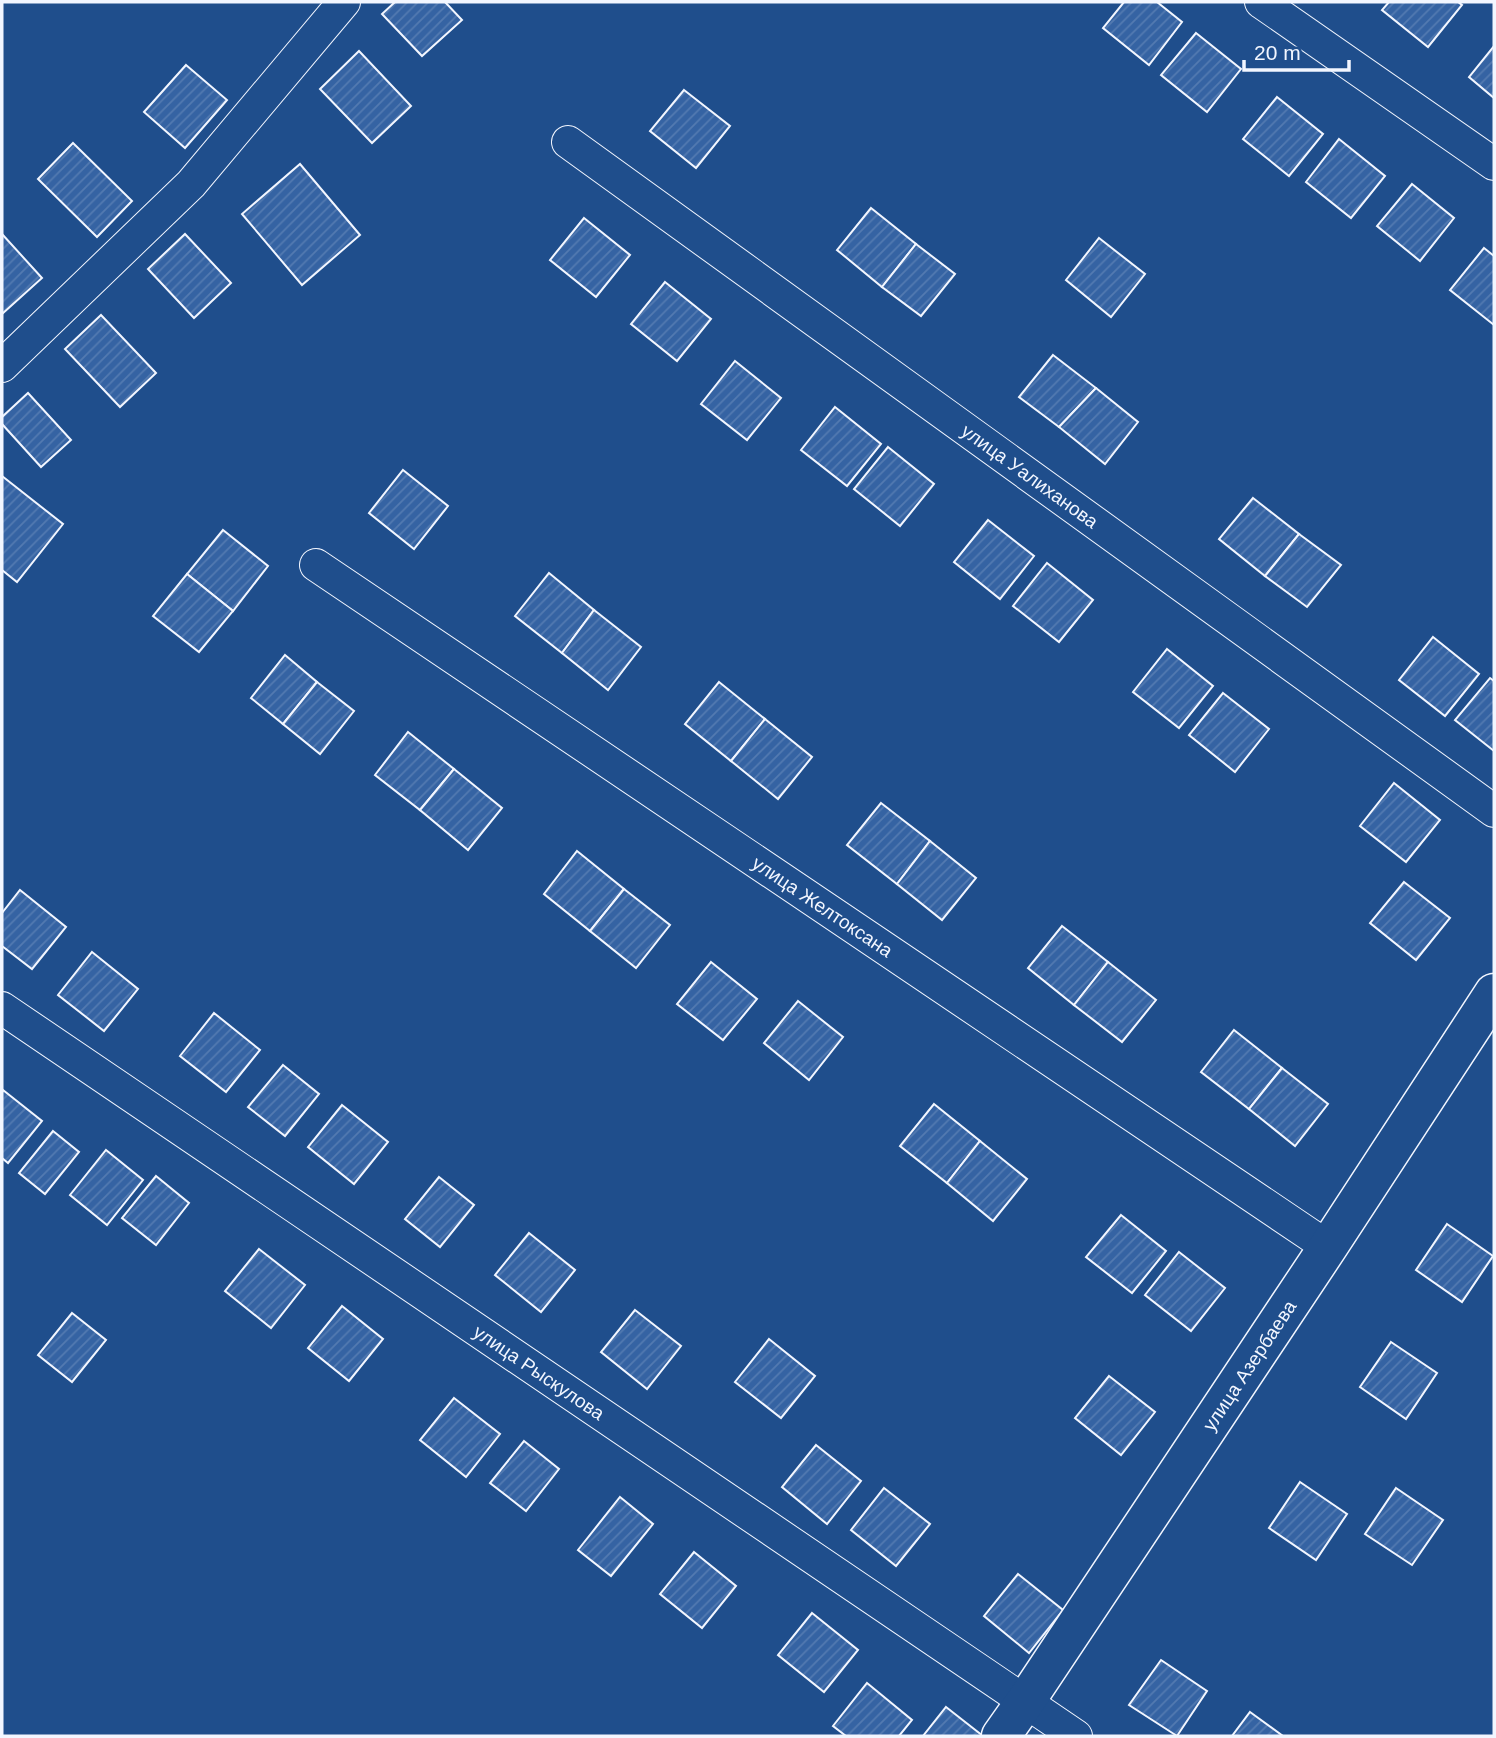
<svg xmlns="http://www.w3.org/2000/svg" width="1496" height="1738" viewBox="0 0 1496 1738" font-family="Helvetica,sans-serif">
<style>
.building{fill:url(#building-hatch);stroke:#f2f6ff;stroke-width:2}
.lines{fill:none;stroke-linecap:round;stroke-linejoin:round}
.street-casing{stroke:#f2f6ff;stroke-width:34}
.secondary-casing{stroke:#f2f6ff;stroke-width:41}
.street{stroke:#1f4e8c;stroke-width:32}
.secondary{stroke:#1f4e8c;stroke-width:38}
.labels{text-anchor:middle;stroke-width:5;stroke-linejoin:round;paint-order:stroke}
.street-label{font-size:19px;fill:#f2f6ff;stroke:#1f4e8c}
</style>
<defs>
<pattern id="building-hatch" width="6" height="6" patternUnits="userSpaceOnUse" patternTransform="scale(1.75)"><rect width="6" height="6" fill="#3563a3"/><path d="M-1 1l2-2M0 6l6-6M5 7l2-2" fill="none" stroke="#537ab1"/></pattern>
</defs>
<rect width="100%" height="100%" fill="#1f4e8c"/>
<g class="building">
<path d="M395,2H445L462,20L422,56L382,14Z"/>
<path d="M1124,2H1157L1182,22L1149,65L1103,28Z"/>
<path d="M1389,2H1458L1462,5L1428,47L1382,10Z"/>
<path d="M1196,33L1241,69L1207,112L1161,75Z"/>
<path d="M1494,46V98L1469,77Z"/>
<path d="M359,51L411,106L372,143L320,89Z"/>
<path d="M186,65L227,100L185,148L144,112Z"/>
<path d="M684,90L730,126L696,168L650,131Z"/>
<path d="M1277,97L1323,134L1289,176L1243,139Z"/>
<path d="M1339,139L1385,176L1351,218L1306,182Z"/>
<path d="M73,143L132,201L97,237L38,179Z"/>
<path d="M300,164L360,235L302,285L242,214Z"/>
<path d="M1412,184L1454,218L1420,261L1377,226Z"/>
<path d="M871,208L916,244L882,287L837,250Z"/>
<path d="M584,218L630,255L596,297L550,260Z"/>
<path d="M2,234L42,278L2,314Z"/>
<path d="M185,234L231,283L194,318L148,269Z"/>
<path d="M1099,238L1145,274L1111,317L1066,280Z"/>
<path d="M916,244L955,274L921,316L882,287Z"/>
<path d="M1484,248L1494,256V325L1450,290Z"/>
<path d="M665,282L711,319L677,361L631,324Z"/>
<path d="M101,315L156,373L120,407L65,349Z"/>
<path d="M1053,355L1096,388L1059,427L1019,397Z"/>
<path d="M735,361L781,398L747,440L701,404Z"/>
<path d="M1096,388L1138,422L1105,464L1059,427Z"/>
<path d="M28,393L71,440L41,467L2,424V417Z"/>
<path d="M835,407L881,444L847,486L801,450Z"/>
<path d="M888,447L934,484L900,526L854,489Z"/>
<path d="M403,470L448,506L414,549L369,513Z"/>
<path d="M2,476L63,524L17,582L2,570Z"/>
<path d="M1253,498L1299,534L1265,576L1219,539Z"/>
<path d="M988,520L1034,556L1000,599L954,562Z"/>
<path d="M223,530L268,566L233,611L187,574Z"/>
<path d="M1299,534L1341,565L1307,607L1265,576Z"/>
<path d="M1047,563L1093,600L1059,642L1013,606Z"/>
<path d="M549,573L594,610L562,653L515,616Z"/>
<path d="M187,574L233,611L199,652L153,616Z"/>
<path d="M594,610L641,647L608,690L562,653Z"/>
<path d="M1433,637L1479,674L1445,716L1399,680Z"/>
<path d="M1167,649L1213,686L1179,728L1133,692Z"/>
<path d="M285,655L317,682L283,724L251,698Z"/>
<path d="M1490,678L1494,681V751L1455,720Z"/>
<path d="M317,682L354,711L320,754L283,724Z"/>
<path d="M719,682L765,719L731,761L685,724Z"/>
<path d="M1223,693L1269,729L1235,772L1189,735Z"/>
<path d="M765,719L812,757L778,799L731,761Z"/>
<path d="M408,732L454,769L420,810L375,775Z"/>
<path d="M454,769L502,808L468,850L420,810Z"/>
<path d="M1394,783L1440,820L1406,862L1360,826Z"/>
<path d="M881,803L930,841L897,884L847,845Z"/>
<path d="M930,841L976,878L942,920L897,884Z"/>
<path d="M577,851L624,889L590,931L544,894Z"/>
<path d="M1404,882L1450,918L1416,960L1370,923Z"/>
<path d="M624,889L670,925L636,968L590,931Z"/>
<path d="M20,890L66,927L32,969L2,946V913Z"/>
<path d="M1062,926L1108,962L1074,1005L1028,968Z"/>
<path d="M92,952L138,989L104,1031L58,995Z"/>
<path d="M711,962L757,999L723,1040L677,1004Z"/>
<path d="M1108,962L1156,1000L1122,1042L1074,1005Z"/>
<path d="M798,1001L843,1037L809,1080L764,1043Z"/>
<path d="M214,1013L260,1050L226,1092L180,1056Z"/>
<path d="M1234,1030L1282,1068L1249,1109L1201,1072Z"/>
<path d="M283,1065L319,1094L285,1136L248,1107Z"/>
<path d="M1282,1068L1328,1104L1295,1146L1249,1109Z"/>
<path d="M3,1090L42,1121L8,1163L2,1158V1093Z"/>
<path d="M934,1104L980,1141L947,1183L900,1146Z"/>
<path d="M342,1105L388,1142L354,1184L308,1147Z"/>
<path d="M53,1131L79,1152L45,1194L19,1173Z"/>
<path d="M980,1141L1027,1179L993,1221L947,1183Z"/>
<path d="M106,1150L143,1180L107,1225L70,1195Z"/>
<path d="M156,1176L189,1203L156,1245L122,1218Z"/>
<path d="M439,1177L474,1205L440,1247L405,1219Z"/>
<path d="M1121,1215L1166,1251L1132,1293L1086,1257Z"/>
<path d="M1447,1224L1493,1256L1462,1302L1416,1270Z"/>
<path d="M529,1233L575,1270L541,1312L495,1275Z"/>
<path d="M259,1249L305,1285L271,1328L225,1291Z"/>
<path d="M1179,1252L1225,1288L1191,1331L1145,1295Z"/>
<path d="M342,1306L383,1339L349,1381L308,1348Z"/>
<path d="M635,1310L681,1346L647,1389L601,1352Z"/>
<path d="M72,1313L106,1340L72,1382L38,1355Z"/>
<path d="M769,1339L815,1376L781,1418L735,1382Z"/>
<path d="M1391,1342L1437,1373L1406,1419L1360,1387Z"/>
<path d="M1109,1376L1155,1412L1121,1455L1075,1418Z"/>
<path d="M454,1398L500,1434L466,1477L420,1440Z"/>
<path d="M524,1441L559,1469L526,1511L490,1483Z"/>
<path d="M816,1445L861,1481L827,1524L782,1487Z"/>
<path d="M1300,1482L1347,1514L1316,1560L1269,1528Z"/>
<path d="M884,1488L930,1524L896,1566L851,1530Z"/>
<path d="M1396,1488L1443,1520L1412,1565L1365,1534Z"/>
<path d="M620,1497L653,1524L611,1576L578,1550Z"/>
<path d="M694,1552L736,1586L702,1628L660,1594Z"/>
<path d="M1018,1574L1063,1610L1029,1653L984,1616Z"/>
<path d="M812,1613L858,1650L824,1692L778,1655Z"/>
<path d="M1161,1660L1207,1691L1177,1736L1129,1705Z"/>
<path d="M867,1683L912,1720L899,1736H846L833,1726Z"/>
<path d="M946,1707L983,1736H923Z"/>
<path d="M1250,1712L1283,1736H1232Z"/>
</g>
<g class="lines">
<g class="street-casing">
<g id="street">
<path d="M1261,2L1494,164"/>
<path id="s1" d="M568,142L1494,811"/>
<path d="M2,366L191,184L344,2"/>
<path id="s2" d="M316,565L1328,1247"/>
<path id="s3" d="M2,1008L1076,1736"/>
</g>
</g>
<g class="secondary-casing">
<g id="secondary">
<path id="s4" d="M1001,1736L1025,1702L1328,1247L1494,993"/>
</g>
</g>
<use href="#street" class="street"/>
<use href="#secondary" class="secondary"/>
</g>
<g class="labels">
<g class="street-label">
<text dy="7" stroke="none"><textPath href="#s1" startOffset="570">улица Уалиханова</textPath></text>
<text dy="7" stroke="none"><textPath href="#s2" startOffset="611">улица Желтоксана</textPath></text>
<text dy="7" stroke="none"><textPath href="#s4" startOffset="446">улица Азербаева</textPath></text>
<text dy="7" stroke="none"><textPath href="#s3" startOffset="649">улица Рыскулова</textPath></text>
</g>
</g>
<rect width="1496" height="1738" fill="none" stroke="#f2f6ff" stroke-width="7"/>
<path d="M1244 60v10h105v-10" fill="none" stroke="#f2f6ff" stroke-width="3.5"/>
<text x="1254" y="60" font-size="21" fill="#f2f6ff" stroke="#1f4e8c" stroke-width="5" paint-order="stroke">20 m</text>
</svg>
